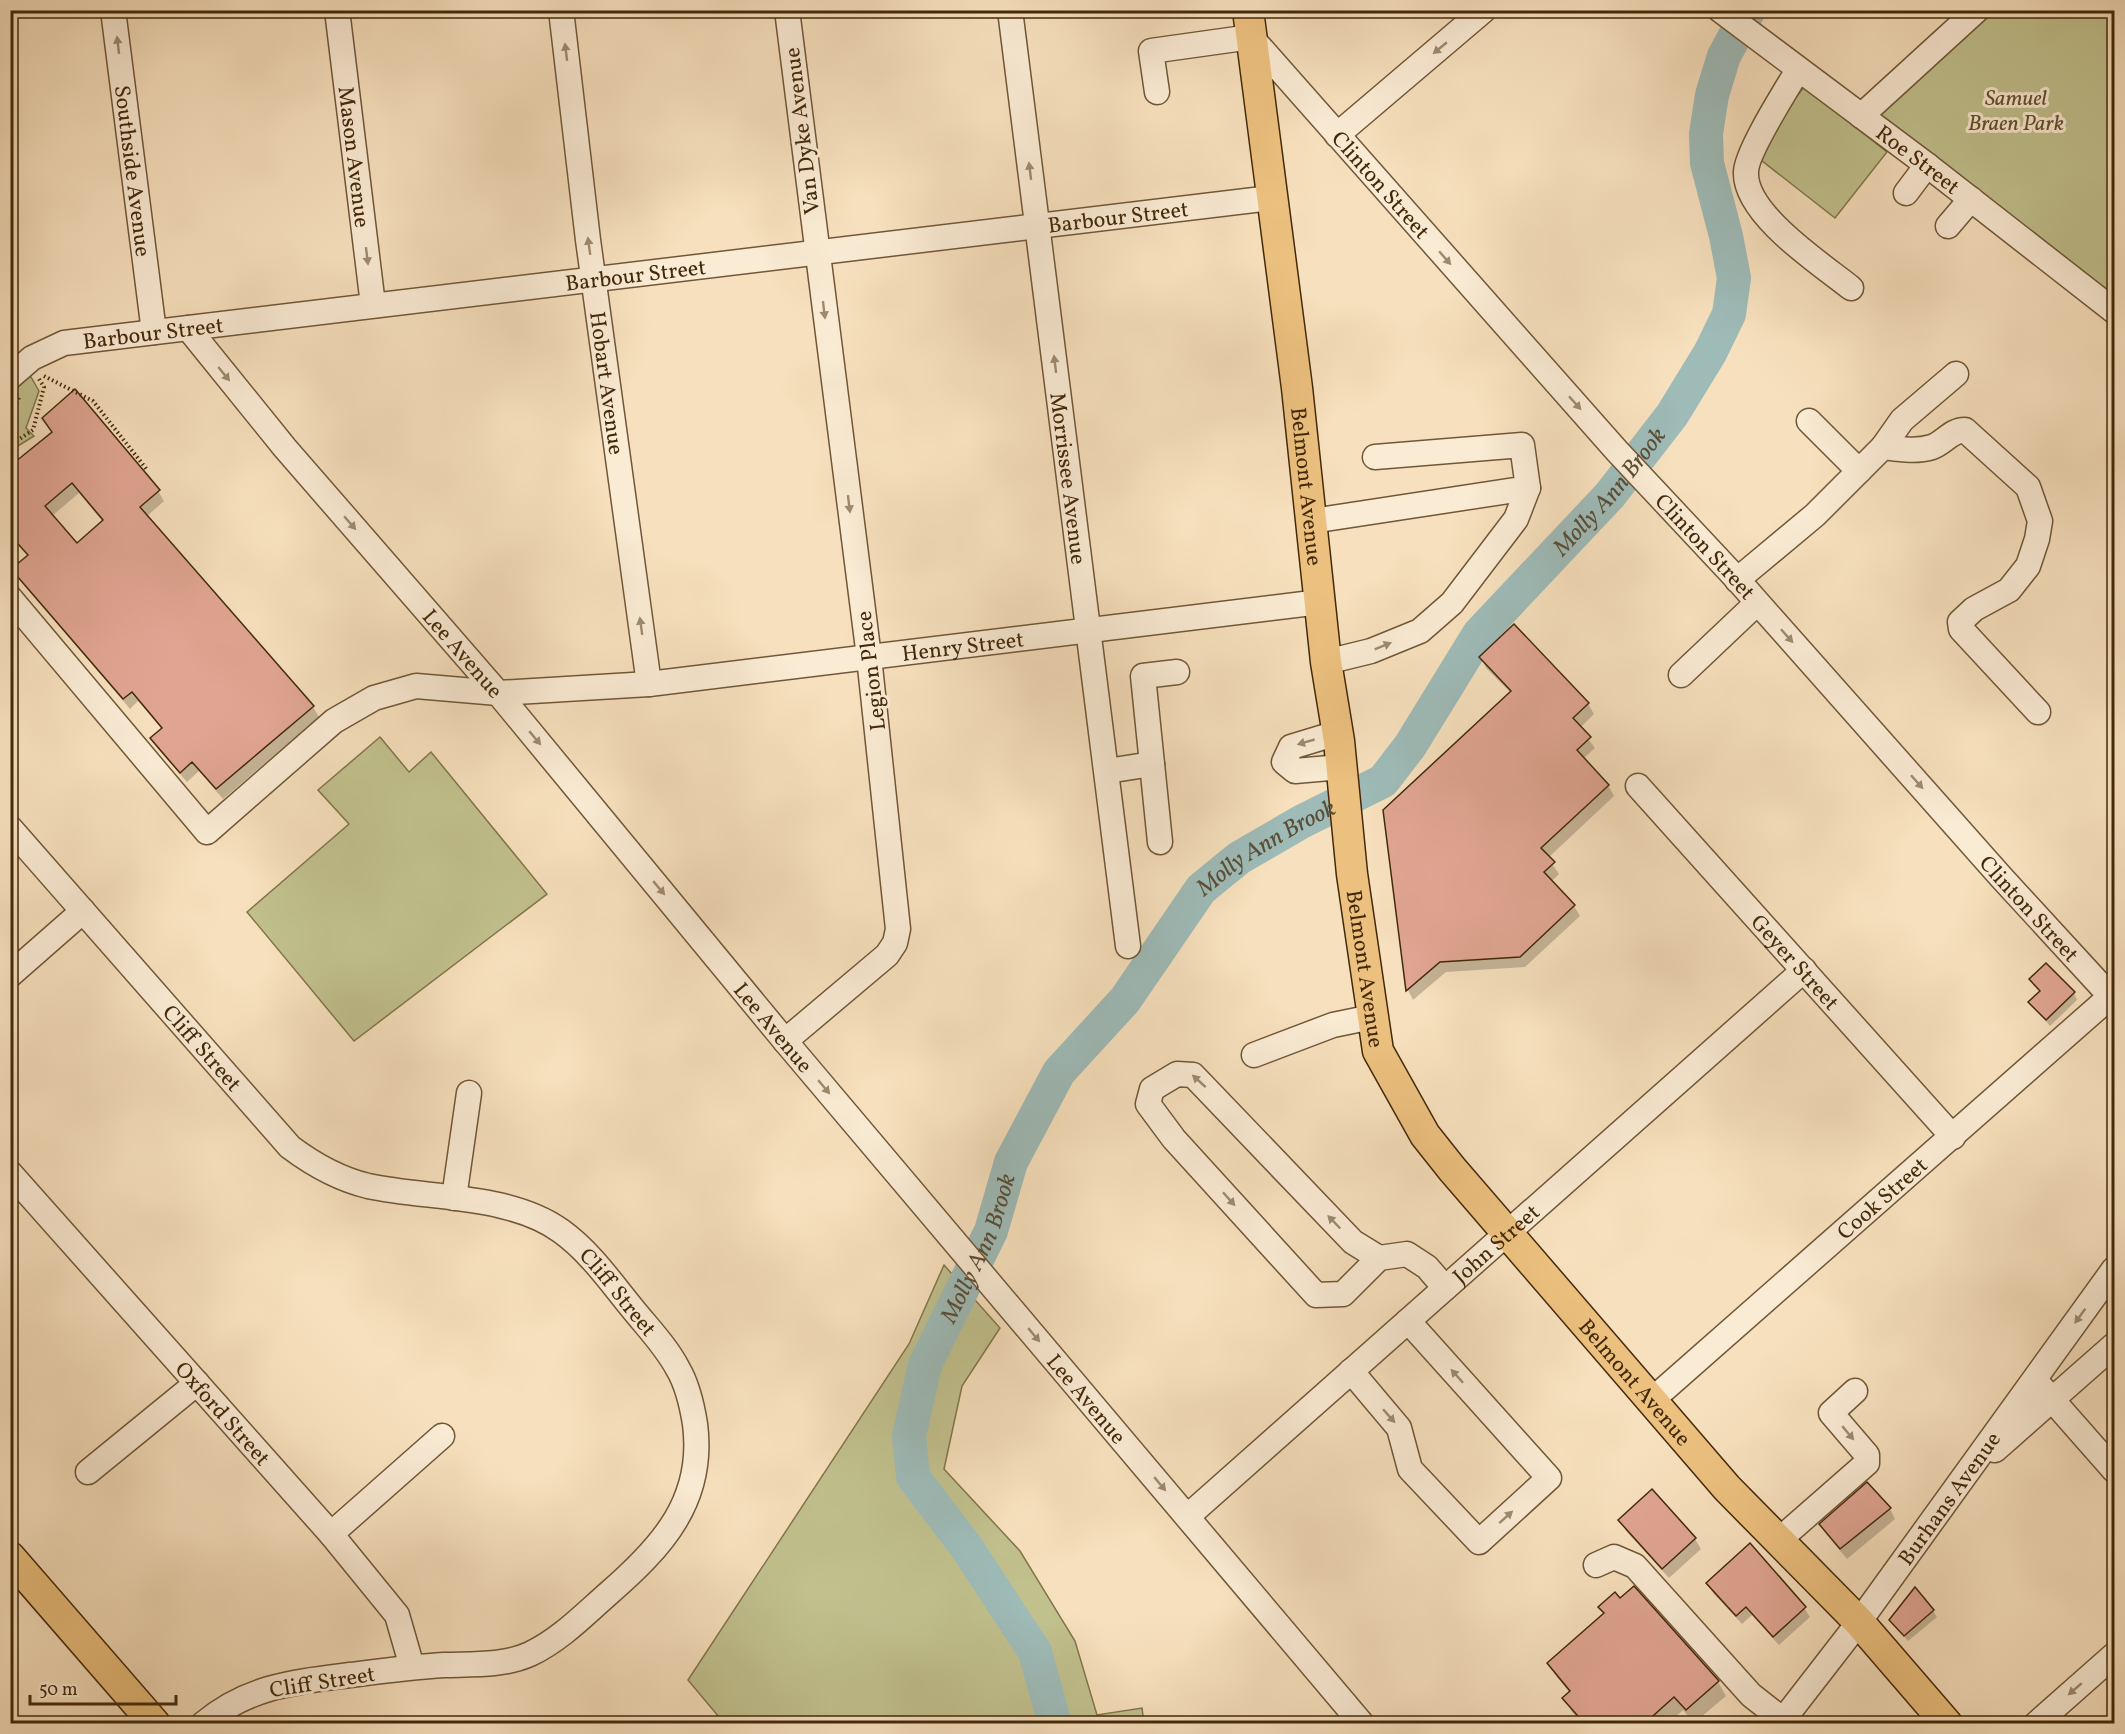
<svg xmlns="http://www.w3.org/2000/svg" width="2125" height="1734" viewBox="0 0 2125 1734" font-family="Vollkorn,serif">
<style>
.green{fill:#c1c18e;stroke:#82754c;stroke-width:1.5}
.shadow{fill:#0003;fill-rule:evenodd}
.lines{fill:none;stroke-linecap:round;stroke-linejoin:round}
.river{stroke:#9ebbb8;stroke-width:34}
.building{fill:#e0a592;stroke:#43290a;stroke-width:1.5;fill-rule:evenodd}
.minor-casing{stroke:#705737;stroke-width:27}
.major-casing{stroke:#43290a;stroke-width:33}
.path{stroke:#43290a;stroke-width:4;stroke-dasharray:1.5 3;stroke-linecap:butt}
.minor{stroke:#faebd4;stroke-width:24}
.major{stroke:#ecc07e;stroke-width:30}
.oneway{fill:#9e8a6f}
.labels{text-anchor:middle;stroke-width:6;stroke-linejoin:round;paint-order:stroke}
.park-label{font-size:22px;font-style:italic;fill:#624f2b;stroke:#faebd4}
.street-label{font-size:22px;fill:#43290a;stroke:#faebd4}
.water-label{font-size:24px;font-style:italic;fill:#5a4e36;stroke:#faebd4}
</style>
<rect width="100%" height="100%" fill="#f7e0bd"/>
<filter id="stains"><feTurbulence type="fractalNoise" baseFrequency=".00333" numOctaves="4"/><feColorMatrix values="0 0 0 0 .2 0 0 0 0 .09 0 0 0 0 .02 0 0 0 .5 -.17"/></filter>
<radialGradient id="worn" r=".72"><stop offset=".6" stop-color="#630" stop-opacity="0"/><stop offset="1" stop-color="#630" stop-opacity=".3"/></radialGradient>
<g class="green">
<path d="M1977,11H2114V310L1863,115Z"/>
<path d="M1804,87L1887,152L1835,218L1752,153Z"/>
<path d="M31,377L39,391L26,428L34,436L18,446L11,438L10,390L25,378Z"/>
<path d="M380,737L409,772L431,752L547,894L354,1041L247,912L349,824L318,790Z"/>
<path d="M944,1265L1000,1328L962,1386L944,1469L1020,1551L1075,1641L1097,1715L1142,1708L1144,1723H724L688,1680L909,1344Z"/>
</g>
<g class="shadow">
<path d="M44,419L158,491L164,501L146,517L313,707L319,717L223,799L199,771L187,782L158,749L152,738L163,730L138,701L130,709L19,579L13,569L28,556L10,536V468L53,433ZM79,493L103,522L77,545L52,516Z"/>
<path d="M1514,626L1588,704L1594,714L1580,728L1595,748L1583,759L1608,785L1614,796L1548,858L1559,874L1551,882L1574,906L1580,916L1525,967L1446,972L1413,1000L1408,990L1385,811L1511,693L1486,668L1481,658Z"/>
<path d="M2031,979L2074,993L2077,1000L2050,1026L2030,1002L2041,992Z"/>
<path d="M2114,1092V1108L2107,1099Z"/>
<path d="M1652,1492L1695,1539L1701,1549L1669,1578L1626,1531L1620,1520Z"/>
<path d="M1890,1509L1895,1519L1847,1559L1827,1535L1821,1525Z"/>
<path d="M1708,1584L1804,1608L1810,1617L1779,1645L1752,1615L1742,1624L1713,1593Z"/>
<path d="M1600,1607L1718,1682L1726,1696L1694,1723L1683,1710L1668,1724H1582L1572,1712L1564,1698L1570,1693L1557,1677L1548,1663L1604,1615Z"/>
<path d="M1933,1611L1937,1617L1908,1641L1890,1620Z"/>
</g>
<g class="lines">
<path class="river" id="s1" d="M1055,1724L1035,1652L967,1548L913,1477L909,1436L925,1365L991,1231L1011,1162L1059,1072L1125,1000L1201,889L1239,858L1301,822L1383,781L1410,746L1479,634L1610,495L1672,415L1710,353L1729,314L1734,278L1726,236L1707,163L1706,134L1712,95L1724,56L1749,10"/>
</g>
<g class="building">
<path d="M75,389L160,490L140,507L314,706L216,789L192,762L180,773L150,738L162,728L132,692L123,699L11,569L28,555L10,535V466L52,432L42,418ZM72,483L103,520L77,543L45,506Z"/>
<path d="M1514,624L1589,703L1573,718L1591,737L1577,750L1609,785L1541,848L1555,862L1544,872L1575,905L1520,957L1440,962L1406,991L1383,810L1511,691L1479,657Z"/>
<path d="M2046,963L2075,992L2046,1020L2028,1002L2040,991L2029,979Z"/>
<path d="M1867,1482L1891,1508L1840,1549L1819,1524Z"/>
<path d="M1652,1489L1696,1538L1662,1569L1618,1520Z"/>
<path d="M1750,1543L1806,1607L1773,1637L1746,1607L1736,1616L1706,1583Z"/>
<path d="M1634,1586L1719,1681L1686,1710L1674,1697L1644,1724H1585L1562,1698L1570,1691L1547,1663L1604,1613L1598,1607L1615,1592L1620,1598Z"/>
<path d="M1915,1587L1934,1610L1904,1636L1889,1620Z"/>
</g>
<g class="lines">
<g class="minor-casing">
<g id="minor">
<path id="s2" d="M113,10L154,332"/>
<path id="s3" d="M337,10L373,305"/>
<path id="s4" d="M561,10L588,240L649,684"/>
<path id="s5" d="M1010,10L1128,946"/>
<path id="s6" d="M1720,10L1927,165L2114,311"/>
<path d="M1798,70C1786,90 1746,153 1746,172C1744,214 1821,264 1851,288"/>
<path id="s7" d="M1157,92L1151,51L1251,37L1617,451L1735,577L2001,877L2114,1000"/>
<path d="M1861,116L1977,10"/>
<path d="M1337,135L1484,10"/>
<path d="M1906,193L1927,165"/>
<path d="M1948,226L1971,199"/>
<path id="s8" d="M188,328L285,448L498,693L785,1041L1362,1724"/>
<path id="s9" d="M10,377L32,358L64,343L1271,198"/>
<path d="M1883,447L1902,420L1956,374"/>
<path d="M1859,471L1883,447C1899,449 1916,452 1932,447C1944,443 1951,430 1965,430L2028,487L2040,521L2037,539L2028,566L2009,590L1974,609L1960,622L1961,629L2038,712"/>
<path d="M1312,521L1528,488L1522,445L1375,457"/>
<path d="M1737,580L1815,515L1859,471L1809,421"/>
<path id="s10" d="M10,598L207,832L334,721L374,698L416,686L498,693L649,684L1320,602"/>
<path d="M1326,662L1371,651L1420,631L1452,603L1516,519L1528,488"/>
<path d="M1681,675L1757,603"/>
<path d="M1337,733L1291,747L1284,762L1295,771L1341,767"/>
<path d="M1107,771L1152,764"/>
<path id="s11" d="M1638,786L1953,1137"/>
<path id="s12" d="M10,828L290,1147C314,1165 339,1179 368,1186C428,1199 510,1194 561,1231C589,1251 610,1281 632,1308C648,1328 666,1346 678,1369C688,1386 692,1405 695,1424C705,1500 662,1547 609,1593C585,1614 560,1640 530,1654C504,1666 472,1664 444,1665C412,1667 382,1671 350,1675C295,1682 248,1686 203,1724"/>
<path d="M1160,842L1143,676L1177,672"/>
<path d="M10,975L83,911"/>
<path d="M785,1041L887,955L895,943L898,929L869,657L787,10"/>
<path d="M1254,1055L1333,1025L1372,1017"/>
<path id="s13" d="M10,1173L331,1534L397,1615L412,1667"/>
<path d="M454,1198L469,1093"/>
<path d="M1379,1258L1343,1294L1316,1295L1174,1139L1148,1104L1152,1089L1177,1074L1193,1075L1353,1242L1379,1258L1407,1254L1427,1267L1445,1288"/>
<path d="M1351,1371L1399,1428L1410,1469L1479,1542L1549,1478L1408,1321"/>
<path d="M2041,1387L2114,1470"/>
<path id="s14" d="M1652,1400L2111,996"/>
<path d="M1995,1450L2114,1345"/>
<path d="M88,1472L197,1383"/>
<path id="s15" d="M1188,1516L1804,970"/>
<path d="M331,1534L442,1436"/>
<path d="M1779,1540L1867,1463V1455L1831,1413L1855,1391"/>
<path d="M1596,1565L1614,1557L1635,1566L1751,1695L1783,1720"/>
<path id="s16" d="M1780,1724L1859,1622L2114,1269"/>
<path d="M2036,1724L2114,1655"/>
</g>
</g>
<g class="major-casing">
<g id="major">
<path id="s17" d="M1248,10L1297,388L1326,662L1339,741L1352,874L1378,1051L1425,1135L1452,1169L1727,1488L1859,1622L1947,1724"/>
<path d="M10,1557L155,1724"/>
</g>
</g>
<g class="path">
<path d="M44,376L93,401L148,471"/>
<path d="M10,420L20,395"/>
<path d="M10,437L15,442L33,430L44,387L39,379"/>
</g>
<use href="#minor" class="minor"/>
<use href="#major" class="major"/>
</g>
<defs><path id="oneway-solid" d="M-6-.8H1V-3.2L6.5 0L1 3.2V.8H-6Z" transform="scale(1.5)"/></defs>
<g class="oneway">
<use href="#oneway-solid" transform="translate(118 45) rotate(-97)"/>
<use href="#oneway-solid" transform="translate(1440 48) rotate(140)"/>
<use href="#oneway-solid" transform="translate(566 52) rotate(-97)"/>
<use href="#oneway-solid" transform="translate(1030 171) rotate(-97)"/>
<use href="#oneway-solid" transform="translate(589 246) rotate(-98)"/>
<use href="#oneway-solid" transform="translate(367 256) rotate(83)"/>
<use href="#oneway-solid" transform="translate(1445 258) rotate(49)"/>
<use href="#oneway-solid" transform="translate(824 310) rotate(83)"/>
<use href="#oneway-solid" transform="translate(1055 364) rotate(-97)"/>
<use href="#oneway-solid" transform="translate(224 374) rotate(51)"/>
<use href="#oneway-solid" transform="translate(1575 403) rotate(48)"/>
<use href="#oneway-solid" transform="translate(849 504) rotate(83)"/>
<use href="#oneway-solid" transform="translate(350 523) rotate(49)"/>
<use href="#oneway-solid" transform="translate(641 626) rotate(-98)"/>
<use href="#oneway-solid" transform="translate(1787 636) rotate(48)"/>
<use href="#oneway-solid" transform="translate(1383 646) rotate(-22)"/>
<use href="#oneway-solid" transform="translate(535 738) rotate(50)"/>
<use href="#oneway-solid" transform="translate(1306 742) rotate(164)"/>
<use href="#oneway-solid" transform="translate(1917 782) rotate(48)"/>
<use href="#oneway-solid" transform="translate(659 888) rotate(50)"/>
<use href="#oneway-solid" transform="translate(1199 1081) rotate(-138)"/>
<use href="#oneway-solid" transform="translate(824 1087) rotate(50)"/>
<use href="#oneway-solid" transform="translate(1229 1199) rotate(48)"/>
<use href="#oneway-solid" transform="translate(1334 1222) rotate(-134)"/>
<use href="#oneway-solid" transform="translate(2080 1316) rotate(126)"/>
<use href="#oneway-solid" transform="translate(1034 1335) rotate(50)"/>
<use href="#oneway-solid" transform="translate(1457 1376) rotate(-132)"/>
<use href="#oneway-solid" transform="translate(1389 1416) rotate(49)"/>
<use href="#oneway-solid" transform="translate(1848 1433) rotate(50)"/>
<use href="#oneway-solid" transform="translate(1160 1484) rotate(50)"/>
<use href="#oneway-solid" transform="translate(1506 1517) rotate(-42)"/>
<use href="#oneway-solid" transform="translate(2075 1689) rotate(139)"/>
</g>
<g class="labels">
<g class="park-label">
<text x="2016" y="105">Samuel<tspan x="2016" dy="25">Braen Park</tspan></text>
</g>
<g class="street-label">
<text transform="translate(801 131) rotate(-97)" y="8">Van Dyke Avenue</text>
<text dy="8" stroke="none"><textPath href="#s3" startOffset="148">Mason Avenue</textPath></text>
<text dy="8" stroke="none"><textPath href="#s6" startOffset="248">Roe Street</textPath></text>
<text dy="8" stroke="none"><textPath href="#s2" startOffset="162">Southside Avenue</textPath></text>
<text dy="8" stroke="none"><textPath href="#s7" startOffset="339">Clinton Street</textPath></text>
<text dy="8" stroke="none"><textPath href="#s9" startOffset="1126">Barbour Street</textPath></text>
<text dy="8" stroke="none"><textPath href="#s9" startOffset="640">Barbour Street</textPath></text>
<text dy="8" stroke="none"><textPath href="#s9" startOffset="154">Barbour Street</textPath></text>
<text dy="8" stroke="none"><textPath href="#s4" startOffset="376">Hobart Avenue</textPath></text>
<text dy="8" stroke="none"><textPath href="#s5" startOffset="472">Morrissee Avenue</textPath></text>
<text dy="8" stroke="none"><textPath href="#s17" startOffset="480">Belmont Avenue</textPath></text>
<text dy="8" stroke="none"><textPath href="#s7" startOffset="825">Clinton Street</textPath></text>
<text dy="8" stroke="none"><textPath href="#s10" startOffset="1114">Henry Street</textPath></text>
<text dy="8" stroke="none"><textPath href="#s8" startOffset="426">Lee Avenue</textPath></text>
<text transform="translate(870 671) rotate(-97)" y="8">Legion Place</text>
<text dy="8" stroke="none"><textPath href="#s7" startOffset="1311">Clinton Street</textPath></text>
<text dy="8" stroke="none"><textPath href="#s11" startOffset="236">Geyer Street</textPath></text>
<text dy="8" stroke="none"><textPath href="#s17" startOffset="966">Belmont Avenue</textPath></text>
<text dy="8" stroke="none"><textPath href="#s8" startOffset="912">Lee Avenue</textPath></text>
<text dy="8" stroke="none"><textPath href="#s12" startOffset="292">Cliff Street</textPath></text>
<text dy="8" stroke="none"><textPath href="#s14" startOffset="306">Cook Street</textPath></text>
<text dy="8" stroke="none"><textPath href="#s15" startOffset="411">John Street</textPath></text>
<text dy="8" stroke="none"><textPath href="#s12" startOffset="796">Cliff Street</textPath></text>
<text dy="8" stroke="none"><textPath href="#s17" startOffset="1470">Belmont Avenue</textPath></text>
<text dy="8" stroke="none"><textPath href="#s8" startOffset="1398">Lee Avenue</textPath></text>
<text dy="8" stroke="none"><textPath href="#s13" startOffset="321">Oxford Street</textPath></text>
<text dy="8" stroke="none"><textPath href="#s16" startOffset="282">Burhans Avenue</textPath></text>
<text transform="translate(322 1681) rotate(-9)" y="8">Cliff Street</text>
</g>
<g class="water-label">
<text dy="8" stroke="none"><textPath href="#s1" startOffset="1539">Molly Ann Brook</textPath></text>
<text dy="8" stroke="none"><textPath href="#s1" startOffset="1035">Molly Ann Brook</textPath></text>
<text dy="8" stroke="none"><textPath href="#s1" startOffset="531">Molly Ann Brook</textPath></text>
</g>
</g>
<rect width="2125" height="1734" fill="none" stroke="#f7e0bd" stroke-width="36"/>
<rect x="12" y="12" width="2101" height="1710" fill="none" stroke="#43290a" stroke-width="3"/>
<rect x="18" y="18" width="2089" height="1698" fill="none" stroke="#43290a" stroke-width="1.5"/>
<path d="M30 1695v9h146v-9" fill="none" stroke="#43290a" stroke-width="3"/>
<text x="39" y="1695" font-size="18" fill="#43290a" stroke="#faebd4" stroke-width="4.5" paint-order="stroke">50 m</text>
<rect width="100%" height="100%" filter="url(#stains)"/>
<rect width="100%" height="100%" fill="url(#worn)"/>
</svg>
